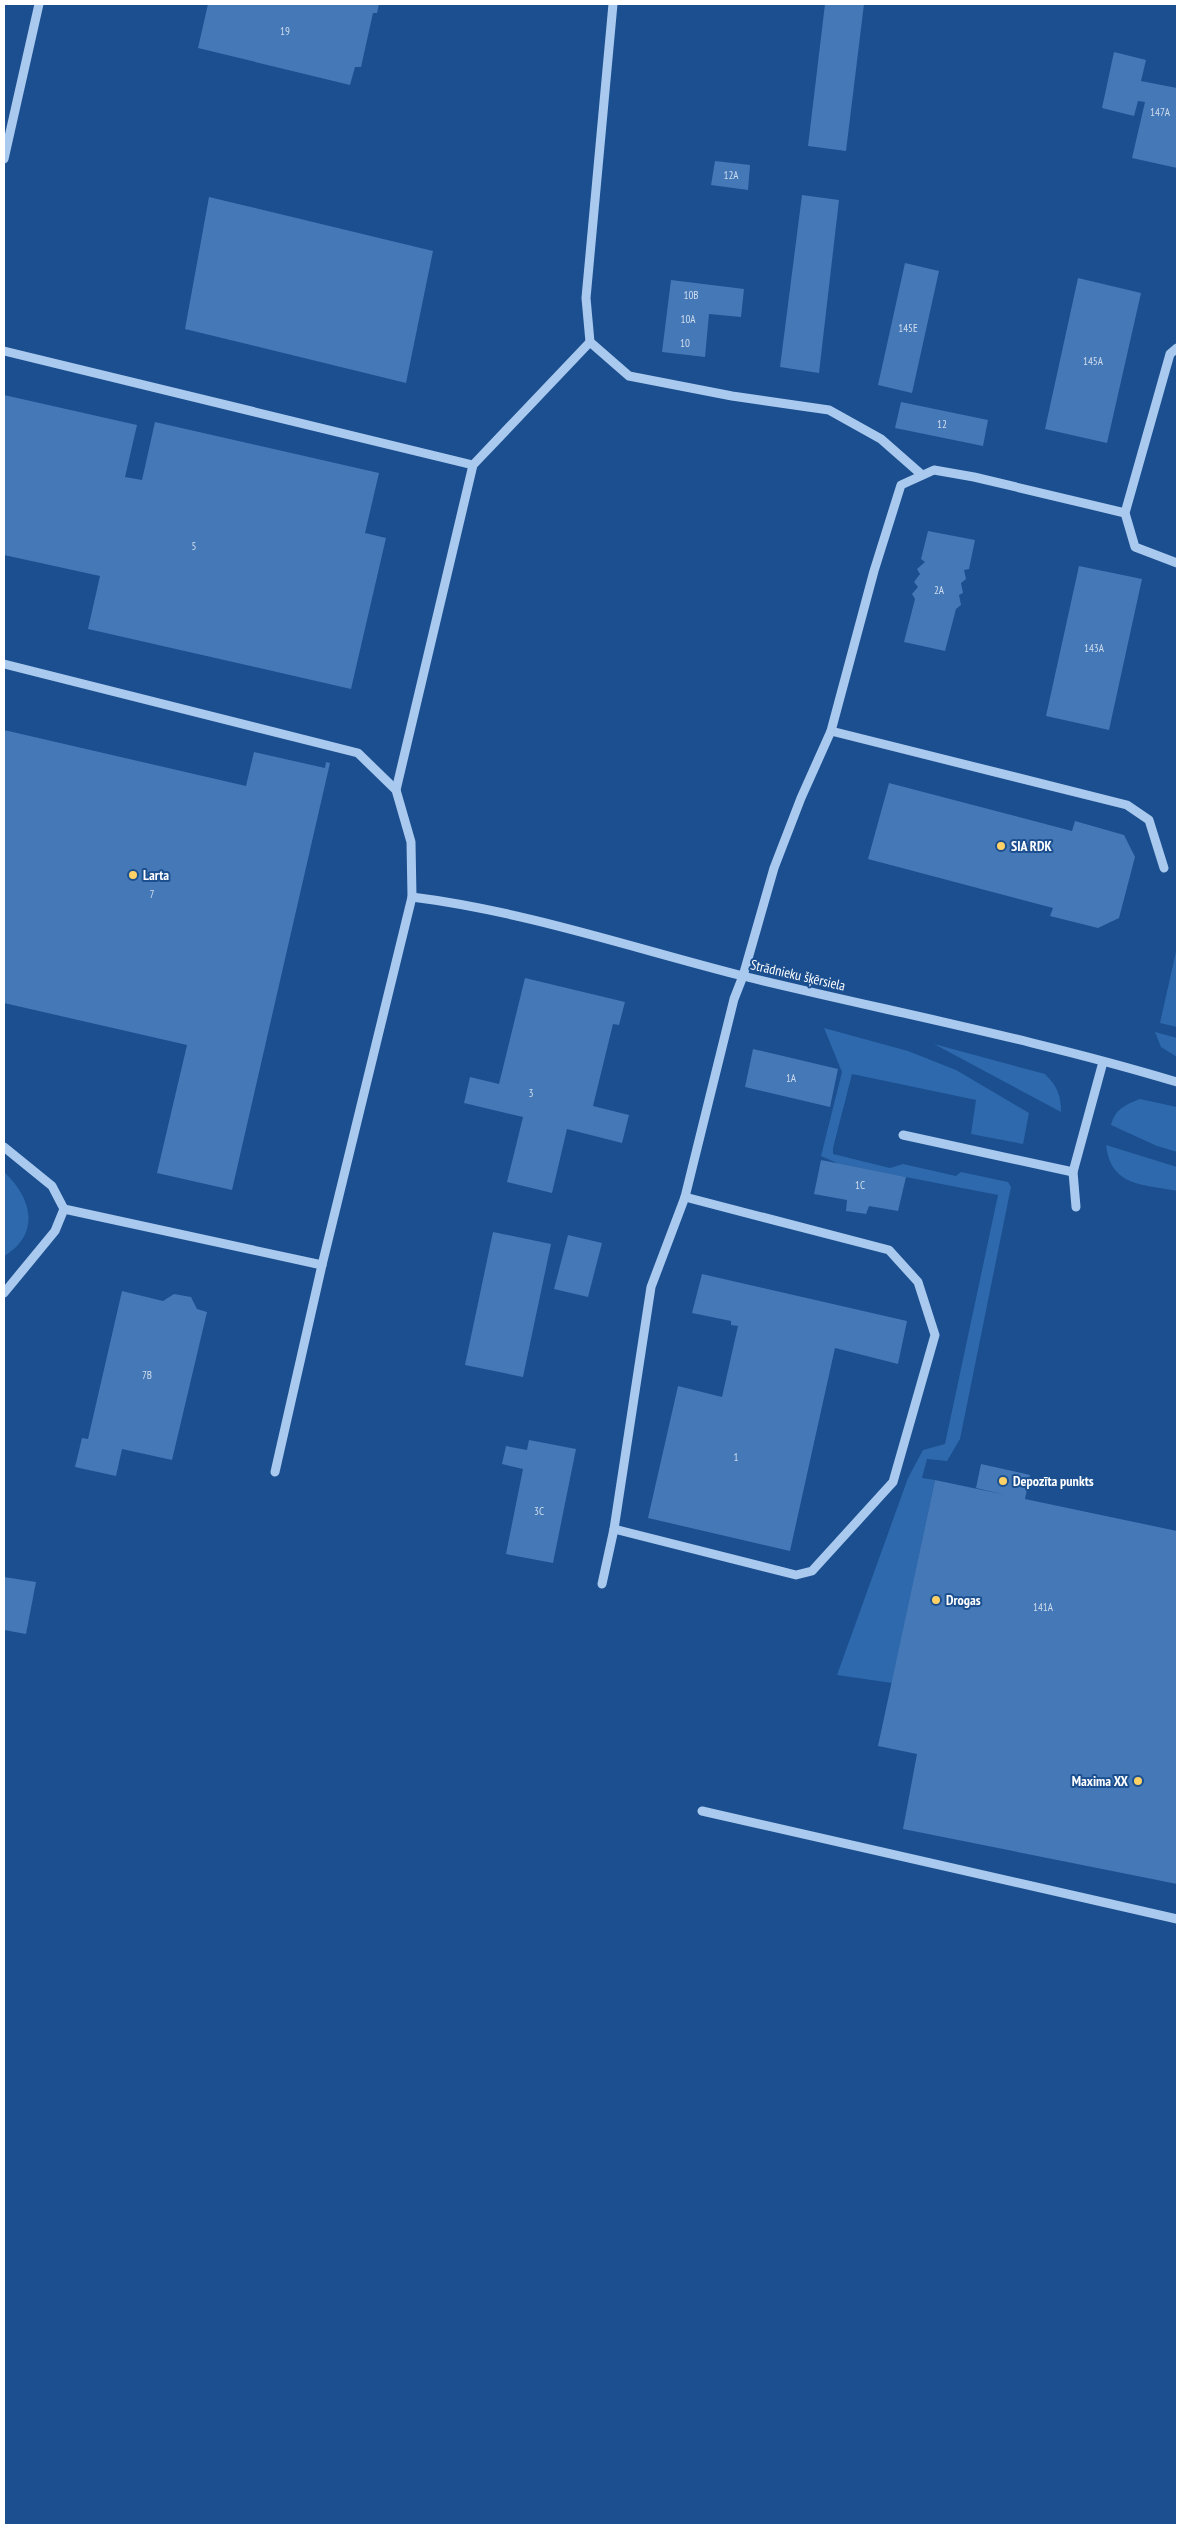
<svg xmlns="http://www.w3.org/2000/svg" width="1181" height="2529" viewBox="0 0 1181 2529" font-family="'PT Sans Narrow',sans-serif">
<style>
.green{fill:#2e69ad}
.building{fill:#4478b7}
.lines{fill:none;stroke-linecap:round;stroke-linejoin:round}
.minor{stroke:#a9c9ee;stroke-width:9}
.poi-dot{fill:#ffd166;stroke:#1b4f8f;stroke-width:2}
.labels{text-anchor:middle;stroke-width:4;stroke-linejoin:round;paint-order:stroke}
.number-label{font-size:11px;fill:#d0dded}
.poi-label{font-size:14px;font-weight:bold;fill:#fff;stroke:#1b4f8f;text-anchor:start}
.street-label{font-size:14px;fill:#fff;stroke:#1b4f8f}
</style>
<rect width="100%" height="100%" fill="#1b4f8f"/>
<g class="green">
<path d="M1177,947V1027L1160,1023Z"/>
<path d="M824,1028L908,1051L956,1070L1029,1113L1023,1144L971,1134L976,1100L852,1074L833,1148V1154L890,1168L903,1164L956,1176L961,1172L1008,1182L1011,1187L960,1439L947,1461L927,1459L922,1478L935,1480L892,1683L837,1675L908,1478L923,1450L945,1444L998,1195L839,1164L821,1156L842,1072Z"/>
<path d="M1155,1032L1177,1038V1057L1161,1047Z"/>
<path d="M934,1044L1045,1074C1057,1086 1061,1095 1061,1112Z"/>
<path d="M1140,1099L1177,1107V1152L1157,1146L1111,1125C1115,1109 1125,1105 1140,1099Z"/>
<path d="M1106,1145L1177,1167V1191C1143,1184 1111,1187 1106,1145Z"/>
<path d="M4,1172C32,1198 41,1234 4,1256Z"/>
</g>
<g class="building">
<path d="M208,4H379L377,13H373L361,67H355L350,85L198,48Z"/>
<path d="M825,4H864L846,151L808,146Z"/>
<path d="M1114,52L1146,60L1141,81L1177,88V168L1132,158L1145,102L1138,101L1134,116L1102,108Z"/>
<path d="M715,161L750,165L748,190L711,185Z"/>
<path d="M802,195L839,200L819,373L780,367Z"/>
<path d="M209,197L433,251L406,383L185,329Z"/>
<path d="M905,263L939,271L912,393L878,385Z"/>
<path d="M1078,278L1141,293L1107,443L1045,429Z"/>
<path d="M671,280L744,289L741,317L709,314L705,357L662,352Z"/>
<path d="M4,395L137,425L125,477L142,480L155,422L379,473L365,533L386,538L351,689L88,629L100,576L4,555Z"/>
<path d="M901,402L988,420L983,446L895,428Z"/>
<path d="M928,531L975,540L969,569L964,570L966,579L961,583L963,593L959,595L961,605L956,609L945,651L904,642L915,599L912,594L918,587L914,582L920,574L917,569L925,562L921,559Z"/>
<path d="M1079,566L1142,579L1109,730L1046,716Z"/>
<path d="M4,730L246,786L254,752L325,768L326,762L330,763L232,1190L157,1173L187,1045L4,1003Z"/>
<path d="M889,783L1072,831L1075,821L1124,835L1135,857L1119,918L1098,928L1050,916L1053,908L868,859Z"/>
<path d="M525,978L625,1002L619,1025L613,1024L593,1106L629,1115L622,1143L567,1129L552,1193L507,1182L523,1117L464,1103L470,1077L499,1084Z"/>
<path d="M753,1049L838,1069L830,1107L745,1087Z"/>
<path d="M821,1160L906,1177L898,1211L869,1206L866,1214L846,1211L847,1200L814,1194Z"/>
<path d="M493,1232L551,1244L523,1377L465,1365Z"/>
<path d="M568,1235L602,1243L588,1297L554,1289Z"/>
<path d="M702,1274L907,1321L898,1364L835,1348L790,1551L648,1518L678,1386L722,1397L738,1326L731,1325V1321L692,1313Z"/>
<path d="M122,1291L163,1301L174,1294L191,1297L197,1309L207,1312L172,1460L122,1449L116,1476L75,1467L82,1438L88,1439Z"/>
<path d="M529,1440L576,1449L553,1563L506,1554L523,1469L502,1464L506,1446L527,1450Z"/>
<path d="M981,1464L1030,1475L1025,1499L1177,1531V1884L903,1829L917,1754L878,1746L935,1480L1006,1495L976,1488Z"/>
<path d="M4,1577L36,1582L26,1634L4,1630Z"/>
</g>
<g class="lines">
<g class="minor">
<path d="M613,4L586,298L590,342L629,376L732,396L829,410L881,439L922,475"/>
<path d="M4,159L39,4"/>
<path d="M1177,348L1170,354L1125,513L1135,547L1177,563"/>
<path d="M4,351L473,465"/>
<path d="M4,664L358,753L396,790L411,842L412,897L322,1265L275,1472"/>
<path d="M831,731L1127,805L1149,820L1164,868"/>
<path d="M396,790L473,465L590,342"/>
<path d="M412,897C524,911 633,948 743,976C887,1011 1035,1039 1177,1082"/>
<path d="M903,1135L1073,1172"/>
<path d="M4,1147L52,1186L64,1209L55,1231L4,1293"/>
<path d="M1076,1207L1073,1172L1103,1062"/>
<path d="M64,1209L322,1265"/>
<path d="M614,1529L796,1575L812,1571L893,1482L935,1335L918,1282L889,1250L685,1197"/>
<path d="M602,1584L614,1529L651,1287L685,1197L734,999L743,976L774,868L801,798L831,731L874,571L901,485L934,470L974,477L1125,513"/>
<path d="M702,1811L1177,1919"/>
</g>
</g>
<g class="poi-dot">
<circle cx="1001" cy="846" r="5"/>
<circle cx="133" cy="875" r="5"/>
<circle cx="1003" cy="1481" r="5"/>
<circle cx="936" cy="1600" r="5"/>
<circle cx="1138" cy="1781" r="5"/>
</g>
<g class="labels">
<g class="number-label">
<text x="285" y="35">19</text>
<text x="1160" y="116">147A</text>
<text x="731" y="179">12A</text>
<text x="691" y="299">10B</text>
<text x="688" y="323">10A</text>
<text x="908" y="332">145E</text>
<text x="685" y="347">10</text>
<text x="1093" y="365">145A</text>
<text x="942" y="428">12</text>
<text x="194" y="550">5</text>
<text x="939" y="594">2A</text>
<text x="1094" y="652">143A</text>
<text x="152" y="898">7</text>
<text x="791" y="1082">1A</text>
<text x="531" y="1097">3</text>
<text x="860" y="1189">1C</text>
<text x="147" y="1379">7B</text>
<text x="736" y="1461">1</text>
<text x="539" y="1515">3C</text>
<text x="1043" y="1611">141A</text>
</g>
<g class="poi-label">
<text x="1011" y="851">SIA RDK</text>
<text x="143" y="880">Larta</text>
<text x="1013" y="1486">Depozīta punkts</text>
<text x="946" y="1605">Drogas</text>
<text x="1128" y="1786" text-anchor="end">Maxima XX</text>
</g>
<g class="street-label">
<text transform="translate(798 975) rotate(13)" y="5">Strādnieku šķērsiela</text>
</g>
</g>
<rect width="1181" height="2529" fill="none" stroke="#ffffff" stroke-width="10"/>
</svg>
